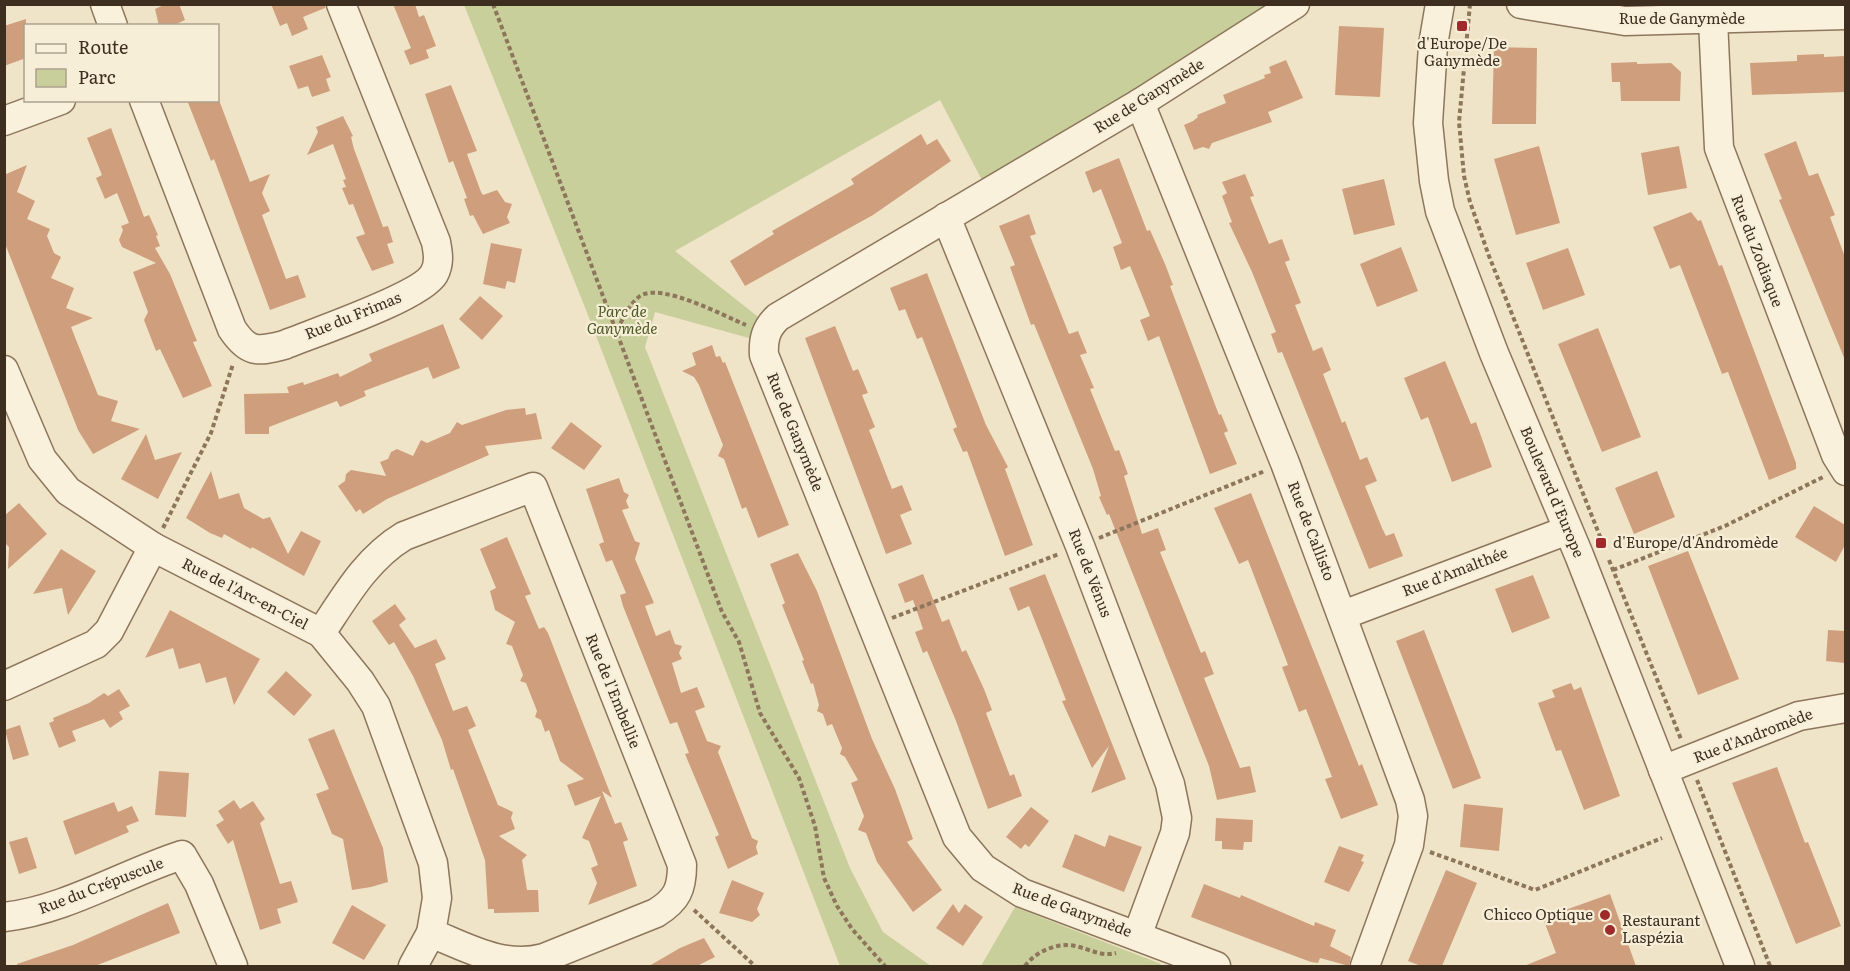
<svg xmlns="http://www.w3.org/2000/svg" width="1850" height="971" viewBox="0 0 1850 971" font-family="Literata,serif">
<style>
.green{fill:#c9cf9b}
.building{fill:#cf9f7d}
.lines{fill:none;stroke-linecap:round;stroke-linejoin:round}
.minor-casing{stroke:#8d765c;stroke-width:31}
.path{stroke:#8d765c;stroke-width:4;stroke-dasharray:4.5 3;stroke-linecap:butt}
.minor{stroke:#faf1dc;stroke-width:28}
.poi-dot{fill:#9e2a2b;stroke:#f7eed8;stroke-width:2}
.labels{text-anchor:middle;stroke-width:4.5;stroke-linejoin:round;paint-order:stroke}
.street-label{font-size:15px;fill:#3d2e20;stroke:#f7eed8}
.poi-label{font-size:15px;fill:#3d2e20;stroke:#f7eed8;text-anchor:start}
.park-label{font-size:15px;font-style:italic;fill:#4d5a26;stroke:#f7eed8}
</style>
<rect width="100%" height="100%" fill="#f0e4c8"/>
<g class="green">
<path d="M464,5H1289L984,184L940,100L675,251L762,320L756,340L655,312L645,347L850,868L883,932L931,966H840L586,310Z"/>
<path d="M1015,907L1161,964L1160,966H981Z"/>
</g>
<g class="building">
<path d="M166,4H179L185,20L172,26H159L155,9Z"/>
<path d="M271,4H325V8L303,17L308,29L292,36L287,23L280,26Z"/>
<path d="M393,4H415L419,17L424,15L436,46L426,50L429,58L410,65L404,51L411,48Z"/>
<path d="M26,19V58L4,66V26Z"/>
<path d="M1339,26L1384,28L1380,97L1335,95Z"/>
<path d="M1494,47L1537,48L1536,124H1492Z"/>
<path d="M1824,54V57L1845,56V92L1752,95L1750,63L1797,61V55Z"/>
<path d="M322,55L331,77L326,79L330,91L312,97L308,86L298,89L289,66Z"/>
<path d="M1286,60L1303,98L1268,112L1272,122L1212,143L1209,149L1203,147L1194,150L1184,125L1193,121L1198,117L1197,115L1226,103L1223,95L1265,78L1264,75L1271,73L1269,67Z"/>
<path d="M1637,62V64L1671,63L1681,72L1680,101H1621L1620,82H1612L1611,63Z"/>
<path d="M451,85L477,151L467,154L481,192L483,195L497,190L505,202L512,204L507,217L510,223L483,234L473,215L470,216L464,199L467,198L453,161L449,163L425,94Z"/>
<path d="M187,100H219L250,182L270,174L262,193L270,211L262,215L286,279L298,275L306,297L270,310L214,159L211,161Z"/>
<path d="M343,116L353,136L351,137L354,149L383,227L388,226L393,242L387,244L394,263L372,271L356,237L365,234L353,204L349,205L342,188L346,187L343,180L346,179L333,144L307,155L318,132L316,127Z"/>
<path d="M111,128L144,217L149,215L158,235L156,236L160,246L155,248L170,274L197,341L193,342L212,386L183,398L160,349L156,351L144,320L148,312L133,272L156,263L122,247L119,240L123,230L121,226L129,223L117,193L105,199L96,178L102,175L87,138Z"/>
<path d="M921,134L927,145L937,139L951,161L873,215L745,286L730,261L774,234L772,231L854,184L851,179Z"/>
<path d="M1796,141L1809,176L1818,173L1835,215L1830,217L1845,257V360L1779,200L1782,199L1764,154Z"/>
<path d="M1539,146L1560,223L1516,235L1494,159Z"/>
<path d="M1679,146L1687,188L1648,195L1641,153Z"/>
<path d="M1119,158L1147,231L1150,230L1165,264L1173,285L1170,286L1219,415L1221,414L1228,431L1224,433L1237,464L1210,474L1159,336L1148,341L1140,320L1150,316L1130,266L1121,270L1113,247L1122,243L1101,189L1093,193L1085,172Z"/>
<path d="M27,165L17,192L35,201L27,219L50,229L47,236L54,253L61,257L51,278L74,288L66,308L93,318L71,327L98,395L118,401L111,421L140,429L93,454L78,430L4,241V175Z"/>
<path d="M1245,174L1254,196L1250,197L1269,244L1282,239L1290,260L1285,262L1301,303L1295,305L1313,351L1322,347L1331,370L1323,374L1342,423L1345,421L1360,460L1367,457L1377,481L1365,486L1382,528L1386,536L1394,533L1403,556L1369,569L1282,352L1278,353L1271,334L1276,332L1252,272L1229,223L1232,222L1222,196L1227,193L1222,182Z"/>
<path d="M1384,179L1395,225L1354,235L1342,189Z"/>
<path d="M1691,212L1698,221L1701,220L1719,266L1722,265L1796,463V469L1769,480L1728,372L1722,374L1680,265L1670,269L1653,227Z"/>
<path d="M1029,214L1036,234L1030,236L1069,334L1078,331L1087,353L1080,355L1094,388L1090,389L1115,451L1119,450L1128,474L1124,476L1142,534L1158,528L1166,550L1160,552L1201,653L1205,651L1214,674L1204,678L1240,768L1250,766L1256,792L1217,800L1209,766L1109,514L1107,515L1099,497L1101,496L1093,469L1034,324L1031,325L1010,267L1015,265L999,226Z"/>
<path d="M491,243L522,249L515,283L507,281L505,289L483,284Z"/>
<path d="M1401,247L1418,291L1377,307L1360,264Z"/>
<path d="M1568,248L1585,295L1543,310L1526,263Z"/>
<path d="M927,273L986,425L1008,467L1005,469L1033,545L1005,556L967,451L963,452L953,429L957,427L922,337L917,339L905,309L899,311L890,288Z"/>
<path d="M480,296L503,316L482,340L459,319Z"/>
<path d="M443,324L460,368L433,379L428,367L364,391L366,396L340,407L337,401L269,427V434H245L244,394L289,393L287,387L303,382L304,385L338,373L340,377L372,361L369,354Z"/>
<path d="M835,326L853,371L858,369L868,393L862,395L875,427L869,430L892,489L902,485L912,510L900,515L912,544L886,554L805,338Z"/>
<path d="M1598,328L1641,437L1602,452L1558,344Z"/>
<path d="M712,345L716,357L720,356L723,363L725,362L789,525L758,538L746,507L742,509L724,459L718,456L723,445L699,385L694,377L682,371L696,365L692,353Z"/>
<path d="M1445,361L1471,424L1476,422L1492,467L1452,482L1428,417L1421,420L1404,378Z"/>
<path d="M525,408L526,415L536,413L542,439L485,446L489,455L387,499L363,514L360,509L356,512L338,486L345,481L346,474L351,470L386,476L380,462L388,459L391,452L397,449L413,456L421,440L427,443L450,433L457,422L462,425L506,410Z"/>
<path d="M571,422L602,446L584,470L551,448Z"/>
<path d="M146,434L155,460L182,452L158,499L121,479Z"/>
<path d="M211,471L219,499L239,493L244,508L263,519L270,517L288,554L301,531L321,541L304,576L252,547L251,549L224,534L222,538L210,533L186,518Z"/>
<path d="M1657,471L1675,517L1634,534L1615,488Z"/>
<path d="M619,478L624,492L629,495L626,501L629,508L622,510L635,541L640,543L635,559L654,603L645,606L656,636L670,630L675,644L682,646L679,653L682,659L672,663L681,693L697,687L705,707L695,711L707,741L721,746L718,752L752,838L758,841L756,847L758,854L728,869L715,837L719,835L685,754L689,753L677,722L670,724L623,606L620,595L626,593L612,560L606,562L599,544L604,542L586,489Z"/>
<path d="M1251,493L1359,766L1362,764L1378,805L1341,819L1325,779L1332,777L1306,709L1299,712L1282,667L1288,665L1248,560L1239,564L1214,508Z"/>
<path d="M19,503L47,534L8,569L9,547L4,542V516Z"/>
<path d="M1814,506L1845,525V545L1836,562L1795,537Z"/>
<path d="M507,537L531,594L525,596L539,629L544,627L548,633L612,798L602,791L615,824L621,822L628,840L623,842L637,886L588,905L597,883L591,868L598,865L589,841L582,838L601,796L575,806L567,785L584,779L560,761L549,730L545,732L541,720L535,717L537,711L526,683L520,681L523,675L512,646L506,644L515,622L495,610L490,591L496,588L480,549Z"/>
<path d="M61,549L96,571L68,615L62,588L33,594Z"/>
<path d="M1688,551L1739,679L1698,695L1648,566Z"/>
<path d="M798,553L817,591L872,739L895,789L913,839L907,842L942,890L913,912L877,862L866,833L858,830L864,816L851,783L858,780L845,757L840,754L842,748L832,724L827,726L823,714L817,711L819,705L813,683L811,684L802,661L804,660L782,605L785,603L770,564Z"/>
<path d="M923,574L942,622L949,619L962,652L966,650L984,689L992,710L986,713L1010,776L1014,774L1022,796L988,809L956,721L927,651L923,653L915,632L923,629L913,600L905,603L898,584Z"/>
<path d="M1045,574L1126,779L1091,793L1109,746L1092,768L1062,701L1066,700L1029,606L1018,611L1009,588Z"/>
<path d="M1533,575L1550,618L1512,633L1495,589Z"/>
<path d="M395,604L406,619L399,625L415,648L436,639L446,659L435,664L453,711L467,706L476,726L468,730L498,805L513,812L511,818L515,829L499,836L527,855L522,860L527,890H538L539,912L494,913V909H488L485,860L453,769L451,770L442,740L413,676L394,642L389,645L372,621Z"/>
<path d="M170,610L260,659L234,705L226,677L206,683L200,663L179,669L173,648L145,658Z"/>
<path d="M1424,630L1481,778L1453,789L1396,641Z"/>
<path d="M1828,630L1845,631V663L1826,661Z"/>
<path d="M286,671L312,695L294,716L267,692Z"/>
<path d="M1571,683L1574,690L1581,687L1620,796L1584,810L1561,750L1556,751L1538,703L1555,697L1552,690Z"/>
<path d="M119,689L130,706L119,712L123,719L110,728L104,719L72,731L76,741L59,748L49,723L54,721L53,718L89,703L104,693L108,696Z"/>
<path d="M20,725L29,755L13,760L5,730Z"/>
<path d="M334,729L383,848L388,882L371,887L352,890L343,839L332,834L316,794L329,789L308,739Z"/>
<path d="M1777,767L1805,843L1808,842L1841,926L1796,944L1732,783Z"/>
<path d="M159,771L189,773L186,817L155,815Z"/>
<path d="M234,800L240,809L253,801L265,819L260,823L280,884L291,881L298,902L277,909L281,923L260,930L233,840L228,844L216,825L224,820L218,811Z"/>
<path d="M114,802L118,812L132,806L139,821L126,826L129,832L75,855L63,821Z"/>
<path d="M1464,804L1503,808L1499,851L1460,847Z"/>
<path d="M1031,807L1049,821L1029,847L1025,844L1021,849L1006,837Z"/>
<path d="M1216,818L1253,820L1252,842H1244L1243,850L1222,849V841H1215Z"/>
<path d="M1075,834L1105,847L1109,835L1142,847L1124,892L1062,867Z"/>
<path d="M27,837L37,868L19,874L9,842Z"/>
<path d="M1339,846L1364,855L1361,861L1364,862L1349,892L1324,882Z"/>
<path d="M1446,870L1477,883L1442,966H1421L1408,961Z"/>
<path d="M732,880L764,893L757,909L760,915L752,922L719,913Z"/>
<path d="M1204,884L1240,898L1241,895L1314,926L1315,922L1336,930L1330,946L1351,957L1349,966L1320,958L1318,963L1311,962L1191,917Z"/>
<path d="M1610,894L1636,966H1524L1556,953L1543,918Z"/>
<path d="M168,903L180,933L95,966H17V964L73,945Z"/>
<path d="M953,904L959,913L965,904L983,917L963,946L936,928Z"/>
<path d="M352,905L386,925L364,960L332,943Z"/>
<path d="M704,938L715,957L697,966H649L680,948Z"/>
</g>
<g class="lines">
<g class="minor-casing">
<g id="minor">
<path d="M105,4L113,26"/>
<path d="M1440,4L1433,45L1428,123L1434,181L1440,211L1494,353L1579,555L1740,966"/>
<path d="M1521,4L1625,21L1846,15"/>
<path d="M1713,20L1719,148L1836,455L1846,471"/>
<path d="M144,100L232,329C248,353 257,352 284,345C313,333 421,297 434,274C440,263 438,253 436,242L341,4"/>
<path d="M1140,103L1285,463L1410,800L1413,816L1409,845L1365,966"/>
<path d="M4,121L61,100"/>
<path d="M946,217L1080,546L1170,784L1177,818L1175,833L1137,936"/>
<path d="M4,370L42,459L68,491L153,547L321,633L360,681L376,706L433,863L437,898L431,933L413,966"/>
<path d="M1343,615L1568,530"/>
<path d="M321,633C345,597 366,559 404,536L533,487L682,865C682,889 677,900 656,913L544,958C504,969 468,948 431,933"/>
<path d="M4,686L96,644L109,631L153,547"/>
<path d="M1663,770L1799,716L1846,708"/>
<path d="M4,917C66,910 123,874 182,855L199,884L233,966"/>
<path d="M1216,966L1022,893L983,868L957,837L764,355C763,339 766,328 778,317L1140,103L1295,4"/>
</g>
</g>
<g class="path">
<path d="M493,4L722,612L739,642L760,713L799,778L815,826L824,878L837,906L852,929L885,966"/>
<path d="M1470,4L1459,122L1464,176L1470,202L1489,256L1603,544"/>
<path d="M617,330C623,319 629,304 640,296C661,282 724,316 746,325"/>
<path d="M163,528L211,433L233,364"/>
<path d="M1099,538L1265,471"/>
<path d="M1609,560L1681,739"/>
<path d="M1613,570L1725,526L1823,477"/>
<path d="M892,618L1059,554"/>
<path d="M1697,780L1770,966"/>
<path d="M1430,852L1535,890L1662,838"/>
<path d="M694,910L755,966"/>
<path d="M1025,966C1035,952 1057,942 1075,946C1090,949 1101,957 1116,953"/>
</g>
<use href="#minor" class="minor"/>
</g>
<g class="poi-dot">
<rect x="1456" y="20" width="12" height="12" rx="3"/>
<rect x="1595" y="537" width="12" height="12" rx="3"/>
<circle cx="1605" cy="915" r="6"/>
<circle cx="1610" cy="930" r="6"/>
</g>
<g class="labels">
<g class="street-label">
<text x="1682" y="24">Rue de Ganymède</text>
<text transform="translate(1149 96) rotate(-32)" y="5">Rue de Ganymède</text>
<text transform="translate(1757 251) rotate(69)" y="5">Rue du Zodiaque</text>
<text transform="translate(353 316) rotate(-22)" y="5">Rue du Frimas</text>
<text transform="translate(795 432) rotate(68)" y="5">Rue de Ganymède</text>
<text transform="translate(1552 492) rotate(67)" y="5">Boulevard d'Europe</text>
<text transform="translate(1311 531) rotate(69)" y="5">Rue de Callisto</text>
<text transform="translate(1455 572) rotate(-21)" y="5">Rue d'Amalthée</text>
<text transform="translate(1090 573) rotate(69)" y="5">Rue de Vénus</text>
<text transform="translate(245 594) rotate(27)" y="5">Rue de l'Arc-en-Ciel</text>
<text transform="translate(613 691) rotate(68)" y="5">Rue de l'Embellie</text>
<text transform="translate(1753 736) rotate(-21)" y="5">Rue d'Andromède</text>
<text transform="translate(101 886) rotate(-21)" y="5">Rue du Crépuscule</text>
<text transform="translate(1072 910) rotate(21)" y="5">Rue de Ganymède</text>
</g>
<g class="poi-label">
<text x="1462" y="49" text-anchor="middle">d'Europe/De<tspan x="1462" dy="17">Ganymède</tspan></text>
<text x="1613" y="548">d'Europe/d'Andromède</text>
<text x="1593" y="920" text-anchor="end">Chicco Optique</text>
<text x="1622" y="926">Restaurant<tspan x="1622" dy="17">Laspézia</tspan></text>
</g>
<g class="park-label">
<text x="622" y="317">Parc de<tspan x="622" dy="17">Ganymède</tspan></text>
</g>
</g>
<rect width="1850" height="971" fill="none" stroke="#3d2e20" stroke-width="12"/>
<rect x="24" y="24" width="195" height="78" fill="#f7eed8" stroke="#ada18e" stroke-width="1.5"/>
<rect x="36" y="44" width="30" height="9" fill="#faf1dc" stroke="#ada18e" stroke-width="1.5"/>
<text x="78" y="54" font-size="18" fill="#3d2e20">Route</text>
<rect x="36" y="69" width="30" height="18" fill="#c9cf9b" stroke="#ada18e" stroke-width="1.5"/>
<text x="78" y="84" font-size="18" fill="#3d2e20">Parc</text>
</svg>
